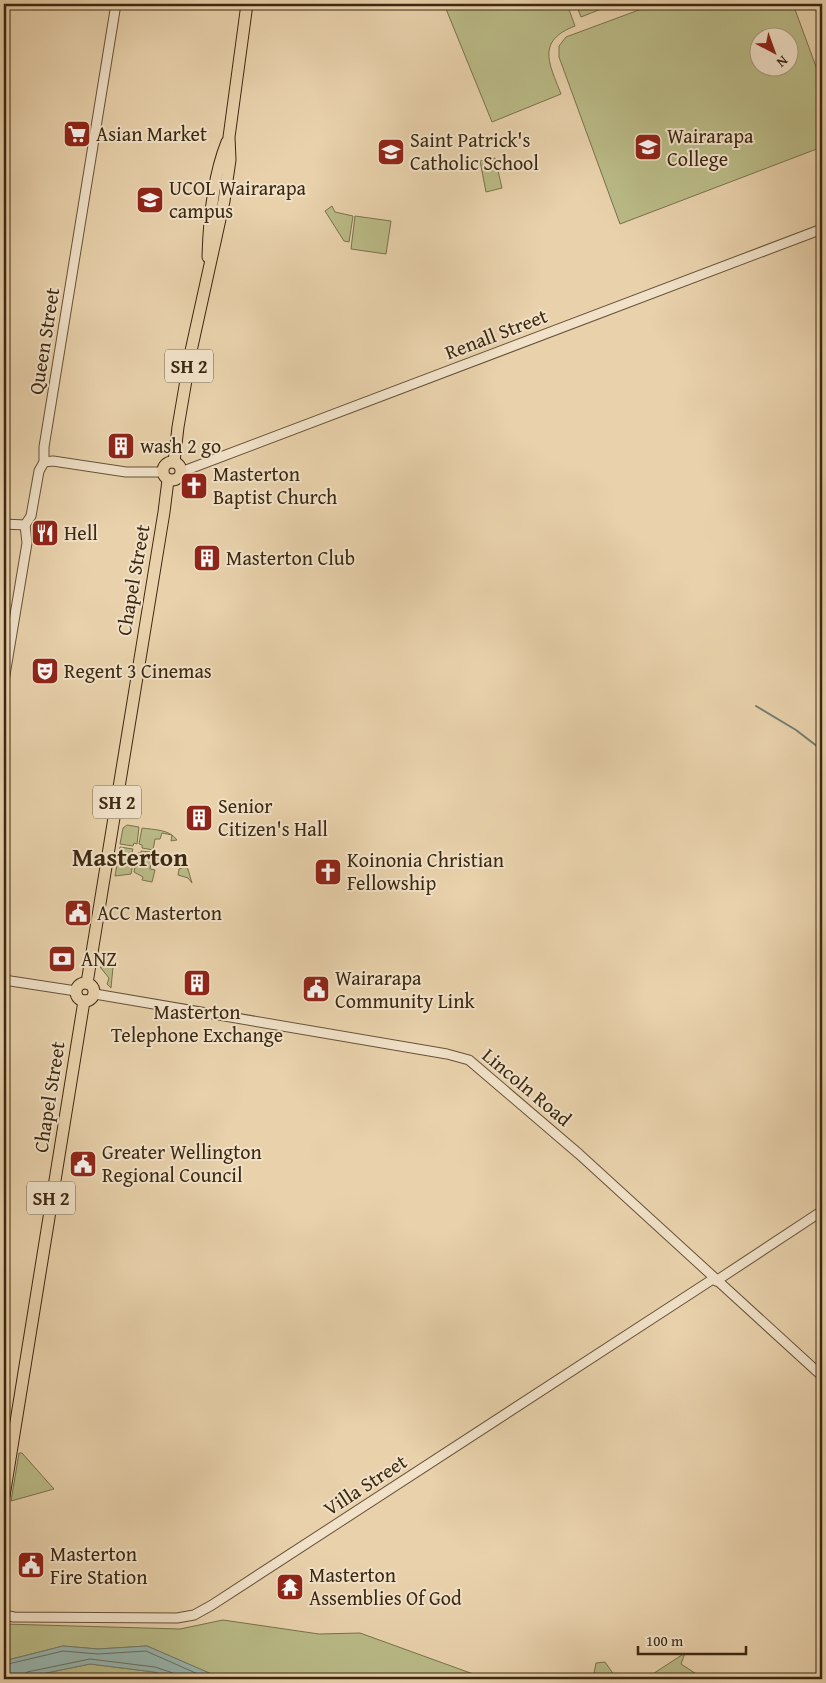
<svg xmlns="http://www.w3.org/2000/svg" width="826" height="1683" viewBox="0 0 826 1683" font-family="'Gentium Book Plus',serif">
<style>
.green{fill:#b9ba86;stroke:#7a714b;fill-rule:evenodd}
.water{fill:#98b6af;stroke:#737d6f}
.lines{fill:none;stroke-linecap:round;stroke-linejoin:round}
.shore{stroke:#6a6f60;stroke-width:1}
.stream{stroke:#737d6f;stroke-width:2}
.tertiary-casing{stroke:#675237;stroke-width:11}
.trunk-casing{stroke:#3c2810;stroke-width:13}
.tertiary{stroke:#f0e1c8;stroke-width:9}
.trunk{stroke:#e8d1ab;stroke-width:11}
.labels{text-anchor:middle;stroke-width:4;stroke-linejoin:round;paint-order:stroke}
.shield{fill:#f0e1c8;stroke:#726047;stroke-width:1}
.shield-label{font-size:19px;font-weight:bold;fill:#3c2810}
.poi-label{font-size:20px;fill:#3c2810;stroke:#f0e1c8;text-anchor:start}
.street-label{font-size:20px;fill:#3c2810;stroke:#f0e1c8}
.district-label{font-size:25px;font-weight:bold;fill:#3c2810;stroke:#f0e1c8}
</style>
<rect width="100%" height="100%" fill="#e8d1ab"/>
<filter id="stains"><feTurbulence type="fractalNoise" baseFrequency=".004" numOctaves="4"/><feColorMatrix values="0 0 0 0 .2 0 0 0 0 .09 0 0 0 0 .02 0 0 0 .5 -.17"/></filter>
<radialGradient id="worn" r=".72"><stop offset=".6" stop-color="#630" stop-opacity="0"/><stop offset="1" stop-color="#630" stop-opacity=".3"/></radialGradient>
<g class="green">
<path d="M444,4H567L575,26C536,41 549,63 561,94L492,122Z"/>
<path d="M576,4H575H614L581,17Z"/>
<path d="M655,4H793L822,83V147L620,224L559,57V46L566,37ZM758,38H788V68H758Z"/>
<path d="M495,158L502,188L486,192L480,161Z"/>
<path d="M332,206L335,212L353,216L349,242L344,241L325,211Z"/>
<path d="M355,216L391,221L386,254L351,249Z"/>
<path d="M127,825L139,827L137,844L134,843L133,846L120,844L123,828Z"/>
<path d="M142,828C155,830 169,829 177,840L171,841L172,835L162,833L160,839H155L153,850L142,848V845L139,844Z"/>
<path d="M120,847L133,849L132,852L135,853L131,874L115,876Z"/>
<path d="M141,851L159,853L158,859L152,858L150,869L155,870L152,882L142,880L143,877L134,872L138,853H141Z"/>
<path d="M187,866L192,883L188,878L178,875L179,869Z"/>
<path d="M100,967H113L111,988L107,984L109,978Z"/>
<path d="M19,1453H22L54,1489L11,1501Z"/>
<path d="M223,1620L319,1634L360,1633L487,1679H223L147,1646L98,1649L63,1646L4,1661V1624L180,1629Z"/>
<path d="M685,1653L681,1664L704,1679H645Z"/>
<path d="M605,1662L617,1679H593L596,1663Z"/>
<path d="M90,1664L154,1672L178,1679H17Z"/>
</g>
<path class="water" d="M63,1646L98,1649L147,1646L223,1679H178L154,1672L90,1664L17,1679H4V1661Z"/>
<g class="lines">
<g class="shore">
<path d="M4,1665L63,1651L98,1654L146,1651L209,1679"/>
<path d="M23,1679L27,1672L90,1659L155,1667L173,1673L176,1679"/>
</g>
<g class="stream">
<path d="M4,229L7,232"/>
<path d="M756,706L796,730L822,750"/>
</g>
<g class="tertiary-casing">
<g id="tertiary">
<path d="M44,462L53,461L126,472H162"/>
<path d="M181,472L822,229"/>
<path d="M4,524L25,525"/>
<path d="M4,681L27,543L25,525L31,516L39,471L44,462V447L116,4"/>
<path d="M4,980L76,991"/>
<path d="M95,994L447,1054L469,1060L579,1154L822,1376"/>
<path d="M716,1281L822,1211"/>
<path d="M4,1615L14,1617L177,1618L194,1615L212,1605L713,1279"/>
</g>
</g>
<g class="trunk-casing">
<g id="trunk">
<path d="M208,257C209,219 213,177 227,142"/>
<circle cx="172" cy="471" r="9"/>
<path d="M174,462L178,427L191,351L224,201L230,160L229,137L247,4"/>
<circle cx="85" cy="992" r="9"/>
<path d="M87,983L164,512L168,480"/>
<path d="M4,1496L84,1001"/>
</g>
</g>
<use href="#tertiary" class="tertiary"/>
<use href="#trunk" class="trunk"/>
</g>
<defs>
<g id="supermarket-square" transform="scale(1.4375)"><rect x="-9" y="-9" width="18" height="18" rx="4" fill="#8f2418" stroke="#f0e1c8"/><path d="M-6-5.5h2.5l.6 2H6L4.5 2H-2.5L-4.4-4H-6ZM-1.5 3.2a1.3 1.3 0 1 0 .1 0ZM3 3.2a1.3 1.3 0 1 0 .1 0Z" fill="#fff"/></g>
<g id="school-square" transform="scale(1.4375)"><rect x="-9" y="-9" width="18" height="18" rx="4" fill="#8f2418" stroke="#f0e1c8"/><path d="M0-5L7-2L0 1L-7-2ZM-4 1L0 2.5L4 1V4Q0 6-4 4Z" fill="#fff"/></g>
<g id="university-square" transform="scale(1.4375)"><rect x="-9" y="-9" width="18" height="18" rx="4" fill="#8f2418" stroke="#f0e1c8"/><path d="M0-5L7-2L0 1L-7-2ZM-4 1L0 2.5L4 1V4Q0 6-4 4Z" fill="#fff"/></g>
<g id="building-square" transform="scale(1.4375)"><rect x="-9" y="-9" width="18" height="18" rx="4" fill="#8f2418" stroke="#f0e1c8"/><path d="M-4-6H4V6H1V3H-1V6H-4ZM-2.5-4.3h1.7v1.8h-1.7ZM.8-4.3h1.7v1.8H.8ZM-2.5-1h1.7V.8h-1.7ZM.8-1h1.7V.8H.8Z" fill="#fff"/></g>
<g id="church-square" transform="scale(1.4375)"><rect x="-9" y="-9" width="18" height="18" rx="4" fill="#8f2418" stroke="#f0e1c8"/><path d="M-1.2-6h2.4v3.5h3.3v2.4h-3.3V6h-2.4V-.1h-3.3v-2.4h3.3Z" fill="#fff"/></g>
<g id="restaurant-square" transform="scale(1.4375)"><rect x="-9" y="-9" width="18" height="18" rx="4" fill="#8f2418" stroke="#f0e1c8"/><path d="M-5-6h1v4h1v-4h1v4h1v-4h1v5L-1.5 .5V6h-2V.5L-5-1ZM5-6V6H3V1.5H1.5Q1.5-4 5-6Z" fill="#fff"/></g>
<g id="theatre-square" transform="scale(1.4375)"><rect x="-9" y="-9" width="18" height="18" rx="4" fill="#8f2418" stroke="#f0e1c8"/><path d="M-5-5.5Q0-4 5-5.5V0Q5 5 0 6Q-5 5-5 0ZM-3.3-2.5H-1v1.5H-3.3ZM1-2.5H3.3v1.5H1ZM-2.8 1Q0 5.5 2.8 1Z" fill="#fff"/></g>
<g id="civic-square" transform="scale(1.4375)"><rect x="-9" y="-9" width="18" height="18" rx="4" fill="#8f2418" stroke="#f0e1c8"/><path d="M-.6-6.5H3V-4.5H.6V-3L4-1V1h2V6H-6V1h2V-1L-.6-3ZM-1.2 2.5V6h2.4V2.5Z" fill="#fff"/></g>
<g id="bank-square" transform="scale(1.4375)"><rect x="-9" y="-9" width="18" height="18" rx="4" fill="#8f2418" stroke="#f0e1c8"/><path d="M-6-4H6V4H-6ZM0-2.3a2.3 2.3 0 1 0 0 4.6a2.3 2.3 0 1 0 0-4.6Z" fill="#fff"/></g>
<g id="temple-square" transform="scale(1.4375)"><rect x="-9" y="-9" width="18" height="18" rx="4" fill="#8f2418" stroke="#f0e1c8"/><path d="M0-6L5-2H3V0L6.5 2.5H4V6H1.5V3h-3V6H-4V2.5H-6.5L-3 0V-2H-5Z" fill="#fff"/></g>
</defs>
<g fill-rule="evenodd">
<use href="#supermarket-square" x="77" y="134"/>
<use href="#school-square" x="648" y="147"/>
<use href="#school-square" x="391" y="152"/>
<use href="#university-square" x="150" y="200"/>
<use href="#building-square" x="121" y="446"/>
<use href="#church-square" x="194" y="486"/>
<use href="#restaurant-square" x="45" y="533"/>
<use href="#building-square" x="207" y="558"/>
<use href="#theatre-square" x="45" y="671"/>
<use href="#building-square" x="199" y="818"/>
<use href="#church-square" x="328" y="872"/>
<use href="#civic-square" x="78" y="913"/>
<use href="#bank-square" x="62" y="959"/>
<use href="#building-square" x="197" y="983"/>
<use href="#civic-square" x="316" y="989"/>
<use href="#civic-square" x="83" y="1164"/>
<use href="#civic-square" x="31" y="1565"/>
<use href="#temple-square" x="290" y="1587"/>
</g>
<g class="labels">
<g class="shield">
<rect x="165" y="349.5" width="48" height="33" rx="4"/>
<rect x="93" y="785.5" width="48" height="33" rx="4"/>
<rect x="27" y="1181.5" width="48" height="33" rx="4"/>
</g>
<g class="shield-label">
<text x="189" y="373">SH 2</text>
<text x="117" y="809">SH 2</text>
<text x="51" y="1205">SH 2</text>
</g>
<g class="poi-label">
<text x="96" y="141">Asian Market</text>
<text x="667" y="143">Wairarapa<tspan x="667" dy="23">College</tspan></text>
<text x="410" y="147">Saint Patrick's<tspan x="410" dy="23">Catholic School</tspan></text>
<text x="169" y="195">UCOL Wairarapa<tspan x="169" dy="23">campus</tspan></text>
<text x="140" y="453">wash 2 go</text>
<text x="213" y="481">Masterton<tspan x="213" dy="23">Baptist Church</tspan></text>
<text x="64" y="540">Hell</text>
<text x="226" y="565">Masterton Club</text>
<text x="64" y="678">Regent 3 Cinemas</text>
<text x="218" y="813">Senior<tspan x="218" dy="23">Citizen's Hall</tspan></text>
<text x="347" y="867">Koinonia Christian<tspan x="347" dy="23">Fellowship</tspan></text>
<text x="97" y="920">ACC Masterton</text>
<text x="81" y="966">ANZ</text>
<text x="335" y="985">Wairarapa<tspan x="335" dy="23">Community Link</tspan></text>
<text x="197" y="1019" text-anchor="middle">Masterton<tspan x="197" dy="23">Telephone Exchange</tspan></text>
<text x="102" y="1159">Greater Wellington<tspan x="102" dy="23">Regional Council</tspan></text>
<text x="50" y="1561">Masterton<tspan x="50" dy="23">Fire Station</tspan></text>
<text x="309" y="1582">Masterton<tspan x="309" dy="23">Assemblies Of God</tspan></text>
</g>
<g class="street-label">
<text transform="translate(496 334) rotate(-21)" y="7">Renall Street</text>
<text transform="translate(44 341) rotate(-81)" y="7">Queen Street</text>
<text transform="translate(133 580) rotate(-80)" y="7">Chapel Street</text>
<text transform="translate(527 1087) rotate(40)" y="7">Lincoln Road</text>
<text transform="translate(49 1097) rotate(-81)" y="7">Chapel Street</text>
<text transform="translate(365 1485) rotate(-33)" y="7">Villa Street</text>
</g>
<g class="district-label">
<text x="130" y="866">Masterton</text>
</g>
</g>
<rect width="826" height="1683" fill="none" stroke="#e8d1ab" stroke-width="20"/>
<rect x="5" y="5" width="816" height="1673" fill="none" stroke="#3c2810" stroke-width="2.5"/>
<rect x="10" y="10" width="806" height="1663" fill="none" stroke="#3c2810"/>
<g transform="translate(774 52) rotate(139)"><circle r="24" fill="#f0e1c8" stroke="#a8977e"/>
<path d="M0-4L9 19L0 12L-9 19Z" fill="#8f2418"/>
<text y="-8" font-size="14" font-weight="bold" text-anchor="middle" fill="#3c2810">N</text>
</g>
<path d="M638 1646v8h108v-8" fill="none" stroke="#3c2810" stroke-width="2.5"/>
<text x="646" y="1646" font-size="15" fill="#3c2810" stroke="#f0e1c8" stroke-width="4" paint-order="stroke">100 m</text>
<rect width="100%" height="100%" filter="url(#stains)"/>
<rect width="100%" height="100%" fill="url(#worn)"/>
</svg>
